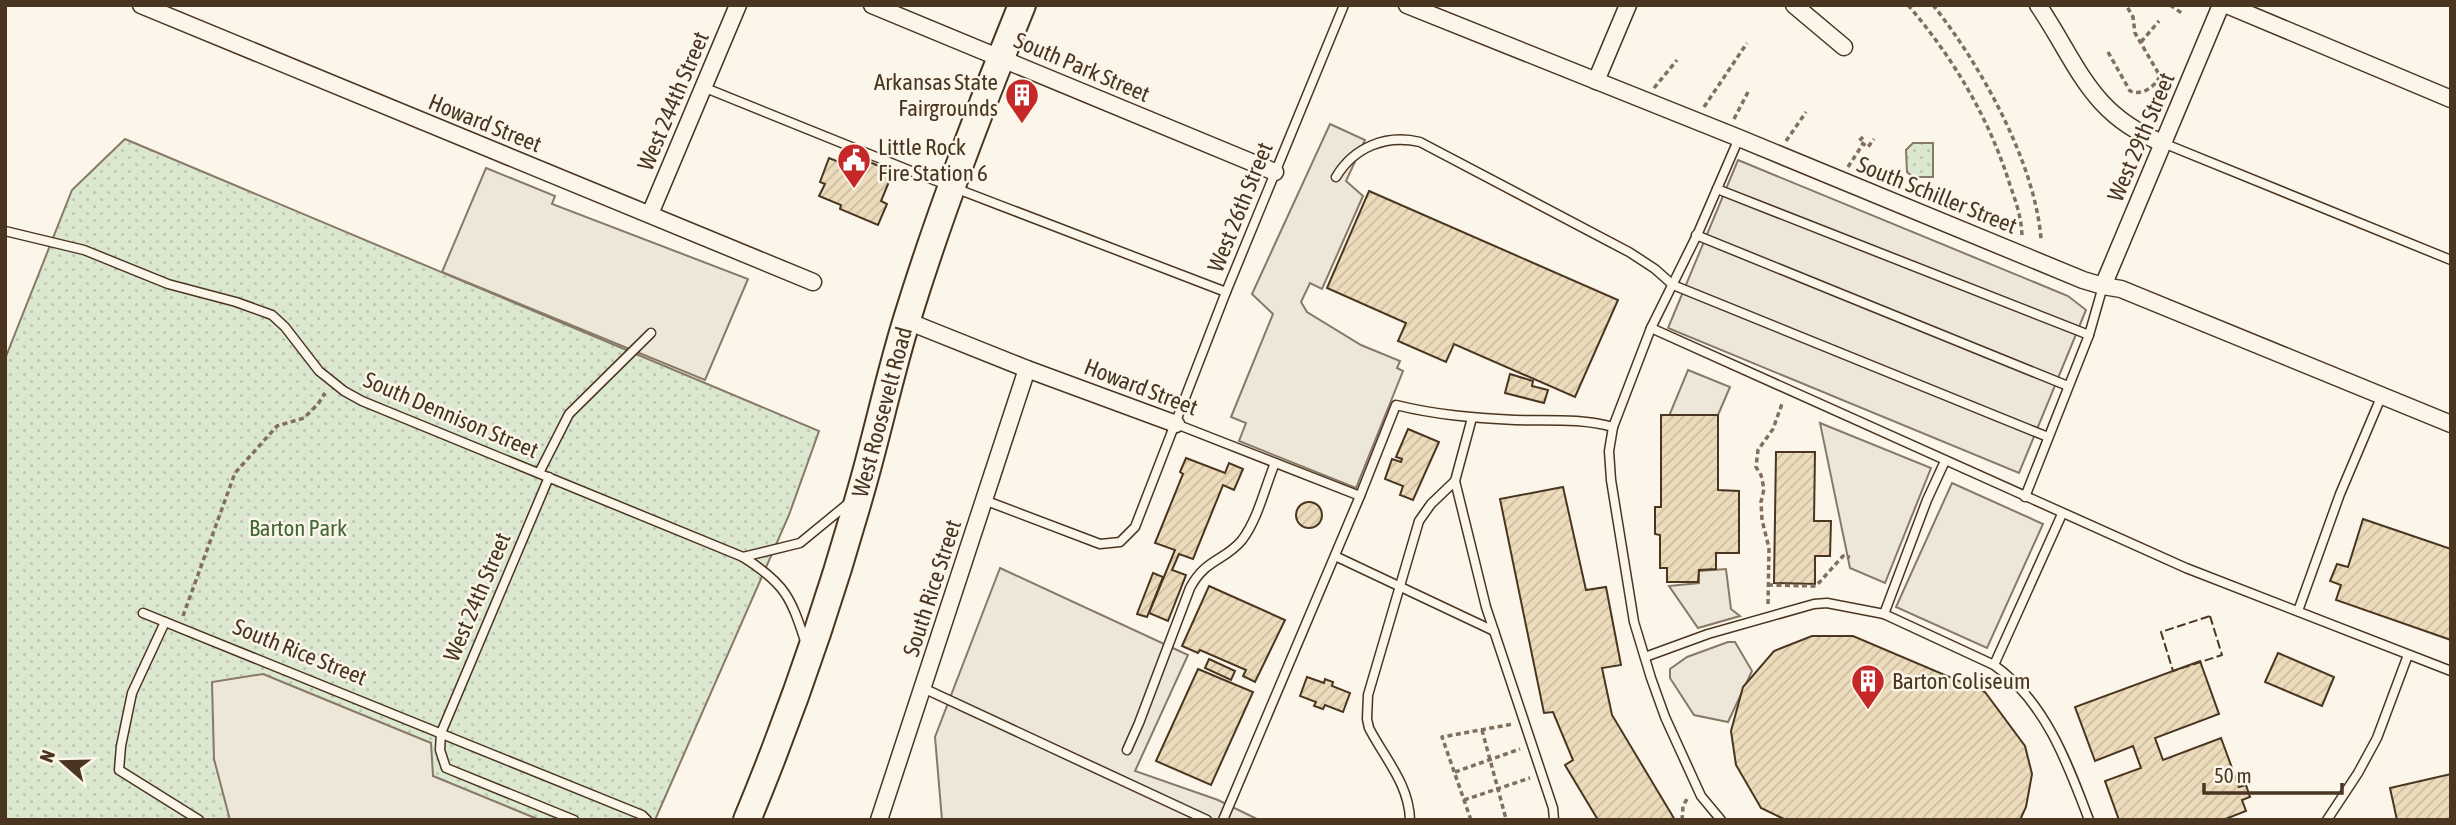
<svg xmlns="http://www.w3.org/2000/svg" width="2456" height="825" viewBox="0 0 2456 825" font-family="'Asap Condensed',sans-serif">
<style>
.park{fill:url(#park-dots);stroke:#887966;stroke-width:2}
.parking{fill:#ede7d9;stroke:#887966;stroke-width:2}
.building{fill:url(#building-hatch);stroke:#4a3520;stroke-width:2}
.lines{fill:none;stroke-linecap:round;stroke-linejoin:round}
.service-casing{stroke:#4a3520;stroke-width:11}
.minor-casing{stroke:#4a3520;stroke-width:19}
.primary-casing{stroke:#4a3520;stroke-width:30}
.path{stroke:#7f6f5c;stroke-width:3.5;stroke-dasharray:5 3.5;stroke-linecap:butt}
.service{stroke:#fbf6e9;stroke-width:8}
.minor{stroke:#fbf6e9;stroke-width:16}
.primary{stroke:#fbf6e9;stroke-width:26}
.fence{stroke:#4a3520;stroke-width:2;stroke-dasharray:9 3.5;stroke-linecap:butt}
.labels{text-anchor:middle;stroke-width:5;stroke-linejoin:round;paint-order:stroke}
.street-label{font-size:23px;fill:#4a3520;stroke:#fbf6e9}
.poi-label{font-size:23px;fill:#4a3520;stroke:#fbf6e9;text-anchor:start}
.park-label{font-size:23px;fill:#436837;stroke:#fbf6e9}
</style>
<defs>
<pattern id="park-dots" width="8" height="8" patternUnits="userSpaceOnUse" patternTransform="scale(1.75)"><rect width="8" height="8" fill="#dce7d0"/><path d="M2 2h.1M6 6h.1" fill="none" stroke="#bec7b2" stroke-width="1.8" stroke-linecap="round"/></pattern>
<pattern id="building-hatch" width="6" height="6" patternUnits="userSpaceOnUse" patternTransform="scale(1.75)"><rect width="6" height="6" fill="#ecdcbc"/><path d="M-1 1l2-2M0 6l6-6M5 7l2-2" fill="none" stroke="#ccbda1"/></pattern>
</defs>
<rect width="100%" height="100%" fill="#fbf6e9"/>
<g class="park">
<path d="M125,139L819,431L789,515L655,820H5V359L72,190Z"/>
<path d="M1913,143H1933V177H1913L1907,172L1906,150Z"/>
</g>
<g class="parking">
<path d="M1330,124L1365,140L1346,181L1363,196L1322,289L1310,283L1301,302L1307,312L1361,345L1400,361L1397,368L1403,371L1356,488L1239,441L1246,423L1231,417L1273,314L1252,294Z"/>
<path d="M1738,160L2068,296L2086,310L2019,473L1668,328Z"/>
<path d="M486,168L555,196L552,204L748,279L705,380L442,272Z"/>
<path d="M1688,370L1730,387L1718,415L1669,416Z"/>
<path d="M1820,423L1931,468L1885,583L1850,568Z"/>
<path d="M1952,483L2043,524L1987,648L1896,607Z"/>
<path d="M1000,568L1188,655L1135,771L1218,800L1259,820H942L935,737Z"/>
<path d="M1726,569L1731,609L1740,616L1698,628L1669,586L1699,583V571Z"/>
<path d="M1728,642H1735L1752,671L1728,722L1694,715L1670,678V669L1687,657Z"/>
<path d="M263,674L431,743L433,776L540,820H230L214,759L212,682Z"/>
</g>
<g class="building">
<path d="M844,151L893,172L881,201L887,204L878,225L840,209L841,205L819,196L825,184L820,182L829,158L839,162Z"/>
<path d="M1369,191L1618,300L1575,397L1454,344L1446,362L1398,341L1406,323L1327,288Z"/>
<path d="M1510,374L1533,381L1532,386L1548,390L1544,403L1505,393Z"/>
<path d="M1661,415H1718V490L1739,491V553H1716V569L1699,570L1698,582H1667V568H1660V535L1655,534V507H1661Z"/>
<path d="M1408,429L1439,442L1413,500L1400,495L1403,486L1385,479L1392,459L1401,462L1402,459L1396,457Z"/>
<path d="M1776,452H1815L1814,521H1831L1830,556H1815V584L1774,583Z"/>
<path d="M1186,458L1225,473L1229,463L1243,469L1234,490L1223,485L1193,559L1179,554L1172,570L1186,575L1168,621L1149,613L1175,550L1155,543L1183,474L1180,472Z"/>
<path d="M1563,487L1586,590L1606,587L1621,665L1602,668L1612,715L1675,820H1598L1565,765L1573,760L1553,712L1544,713L1500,499Z"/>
<circle cx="1309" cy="515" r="13"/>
<path d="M2363,519L2451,549V640L2336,600L2341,585L2330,581L2337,564L2348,567Z"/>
<path d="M1153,573L1163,577L1147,617L1137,614Z"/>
<path d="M1209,586L1285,620L1255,682L1243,676L1246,670L1200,650L1198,653L1182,646Z"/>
<path d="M1812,636H1853L1985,692L2025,746L2032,774L2026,807L2020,820H1786L1761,808L1736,765L1731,731L1743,687L1774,651Z"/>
<path d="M2278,653L2334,677L2322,706L2265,682Z"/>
<path d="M1209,659L1235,671L1231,680L1205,668Z"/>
<path d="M2200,661L2219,714L2155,738L2163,760L2221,738L2239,787L2246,785L2250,797L2242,800L2246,811L2223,820H2119L2105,781L2141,768L2133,746L2095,761L2075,707Z"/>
<path d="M1198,669L1253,692L1211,785L1156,761Z"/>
<path d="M1307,677L1324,683L1325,679L1333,682L1332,686L1350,693L1343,712L1325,705L1323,709L1314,706L1316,702L1300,696Z"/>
<path d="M2451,774V820H2397L2390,788Z"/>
</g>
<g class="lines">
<g class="service-casing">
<g id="service">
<path d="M703,87L926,177L1226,292"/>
<path d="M2163,143L2451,260"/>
<path d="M1336,177C1354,147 1386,134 1420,142L1629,252L1655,269L1673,285L2048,437"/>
<path d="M1717,189L2089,335"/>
<path d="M5,231L84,250L168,284L236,302L272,315L285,327L319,371L344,391L362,401L743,557C786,584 791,598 806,644"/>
<path d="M1696,235L2068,386"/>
<path d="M1651,328L2186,568L2451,671"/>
<path d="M1176,424L1360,496"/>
<path d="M539,473L569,414L651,333"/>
<path d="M549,477L441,733L440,750L446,768L574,820"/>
<path d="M1455,481L1486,607L1553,808L1554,820"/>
<path d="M2025,497L2089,335L2103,286"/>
<path d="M984,500L1100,544L1120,542L1135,527L1226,292L1344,5"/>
<path d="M1335,556L1494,631"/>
<path d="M743,557L800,543L850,502"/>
<path d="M2298,611L2340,494L2382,395"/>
<path d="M143,613L642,815L647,820"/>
<path d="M1884,614L1927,500L1945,461"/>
<path d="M165,622L132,693L121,746L119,770L199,820"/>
<path d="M1645,657L1708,634L1814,604L1827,603L1884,614L1994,665C2045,701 2068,764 2089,820"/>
<path d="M1994,665L2062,514"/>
<path d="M923,688L1207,820"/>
<path d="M1127,750L1139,723L1190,588C1206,558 1225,561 1242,540C1258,519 1265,487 1275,463"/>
<path d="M1223,820L1360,496L1396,405C1436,415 1475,418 1515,420C1549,421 1580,418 1613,427"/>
<path d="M1410,820C1409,784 1385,759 1369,728L1367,719L1368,695L1419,521L1431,504L1455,481L1472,418"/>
<path d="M1721,820L1701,796L1665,717L1651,678L1634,622L1611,480L1609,451L1613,427L1651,328L1698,233L1739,138"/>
<path d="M2327,820L2358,773L2377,738L2408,655"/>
</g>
</g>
<g class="minor-casing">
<g id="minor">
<path d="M141,5L813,282"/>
<path d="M872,5L1275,172"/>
<path d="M1407,5L1739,138L2083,280L2103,286L2121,289L2451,424"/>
<path d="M1794,5L1844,47"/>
<path d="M2038,5C2078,64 2090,115 2163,143"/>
<path d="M2227,5L2451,99"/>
<path d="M1596,81L1628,5"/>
<path d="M650,214L738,5"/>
<path d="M2103,286L2221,5"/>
<path d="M907,321L1027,369L1176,424"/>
<path d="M879,820L1027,369"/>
</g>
</g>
<g class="primary-casing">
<path id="primary" d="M747,820C791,714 829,604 860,494C877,436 889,377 907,319C940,212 980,109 1022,5"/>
</g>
<g class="path">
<path d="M1832,5V6"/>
<path d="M1908,5C1954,59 1989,118 2010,185C2016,202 2022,219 2022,238"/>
<path d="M1933,5C1980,64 2035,162 2041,239"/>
<path d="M2170,5L2183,14"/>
<path d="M2141,42L2159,21"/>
<path d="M2108,52L2130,91C2142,96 2155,87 2160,76L2135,33L2133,17L2126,5"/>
<path d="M1654,88L1677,60"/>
<path d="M1704,107L1747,43"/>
<path d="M1734,119L1748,92"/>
<path d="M1863,137L1859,141L1868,147L1874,139"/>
<path d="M1786,141L1806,112"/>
<path d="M1848,167L1863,144"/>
<path d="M1768,585L1816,586L1843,556L1850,557"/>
<path d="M1768,604L1769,548L1762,520L1761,502L1764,489L1761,475L1756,467L1758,450L1773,429L1783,401"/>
<path d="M183,616L235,473L277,426L304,418L318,404L325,393"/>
<path d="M1482,730L1506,819"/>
<path d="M1455,772L1520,749"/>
<path d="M1464,800L1530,778"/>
<path d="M1471,820L1442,737L1513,724"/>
<path d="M1682,820L1683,806L1687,799"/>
</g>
<use href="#service" class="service"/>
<use href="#minor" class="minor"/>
<use href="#primary" class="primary"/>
<path class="fence" d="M2210,616L2222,655L2173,671L2161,632Z"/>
</g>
<defs>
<g id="building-pin" transform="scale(1.75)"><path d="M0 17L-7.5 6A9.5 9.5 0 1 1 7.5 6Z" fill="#c62828" stroke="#fbf6e9"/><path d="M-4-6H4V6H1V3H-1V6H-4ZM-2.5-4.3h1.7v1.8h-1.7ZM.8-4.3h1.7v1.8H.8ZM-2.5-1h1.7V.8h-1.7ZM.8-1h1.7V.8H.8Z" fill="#fff"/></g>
<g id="civic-pin" transform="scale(1.75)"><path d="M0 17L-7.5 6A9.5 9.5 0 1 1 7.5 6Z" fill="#c62828" stroke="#fbf6e9"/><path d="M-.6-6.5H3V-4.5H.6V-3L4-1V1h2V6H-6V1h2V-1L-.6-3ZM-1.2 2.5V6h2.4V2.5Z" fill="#fff"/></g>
</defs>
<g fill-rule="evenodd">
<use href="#building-pin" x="1022" y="95"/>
<use href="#civic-pin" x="854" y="160"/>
<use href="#building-pin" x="1868" y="681"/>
</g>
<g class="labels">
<g class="street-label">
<text transform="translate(1082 67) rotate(23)" y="8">South Park Street</text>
<text transform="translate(673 101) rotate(-67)" y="8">West 244th Street</text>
<text transform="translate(485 123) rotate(22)" y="8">Howard Street</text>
<text transform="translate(2141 137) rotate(-67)" y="8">West 29th Street</text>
<text transform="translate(1937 195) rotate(22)" y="8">South Schiller Street</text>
<text transform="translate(1240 207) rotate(-68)" y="8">West 26th Street</text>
<text transform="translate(1141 387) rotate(21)" y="8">Howard Street</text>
<text transform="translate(882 412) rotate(-75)" y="8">West Roosevelt Road</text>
<text transform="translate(451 415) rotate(23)" y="8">South Dennison Street</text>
<text transform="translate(932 588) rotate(-72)" y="8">South Rice Street</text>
<text transform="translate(477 597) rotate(-67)" y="8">West 24th Street</text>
<text transform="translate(300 652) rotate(22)" y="8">South Rice Street</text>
</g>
<g class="poi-label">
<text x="998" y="90" text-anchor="end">Arkansas State<tspan x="998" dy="26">Fairgrounds</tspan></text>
<text x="878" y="155">Little Rock<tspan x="878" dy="26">Fire Station 6</tspan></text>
<text x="1892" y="689">Barton Coliseum</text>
</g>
<g class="park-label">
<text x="298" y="536">Barton Park</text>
</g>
</g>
<rect width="2456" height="825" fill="none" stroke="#4a3520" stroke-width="14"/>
<g transform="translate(63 762) rotate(290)" stroke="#fbf6e9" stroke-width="5" paint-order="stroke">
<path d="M0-5L12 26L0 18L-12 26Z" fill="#4a3520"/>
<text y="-10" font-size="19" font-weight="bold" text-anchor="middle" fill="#4a3520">N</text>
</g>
<path d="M2204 783v10h138v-10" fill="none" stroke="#4a3520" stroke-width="3.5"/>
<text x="2214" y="783" font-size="21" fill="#4a3520" stroke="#fbf6e9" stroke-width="5" paint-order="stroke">50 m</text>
</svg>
